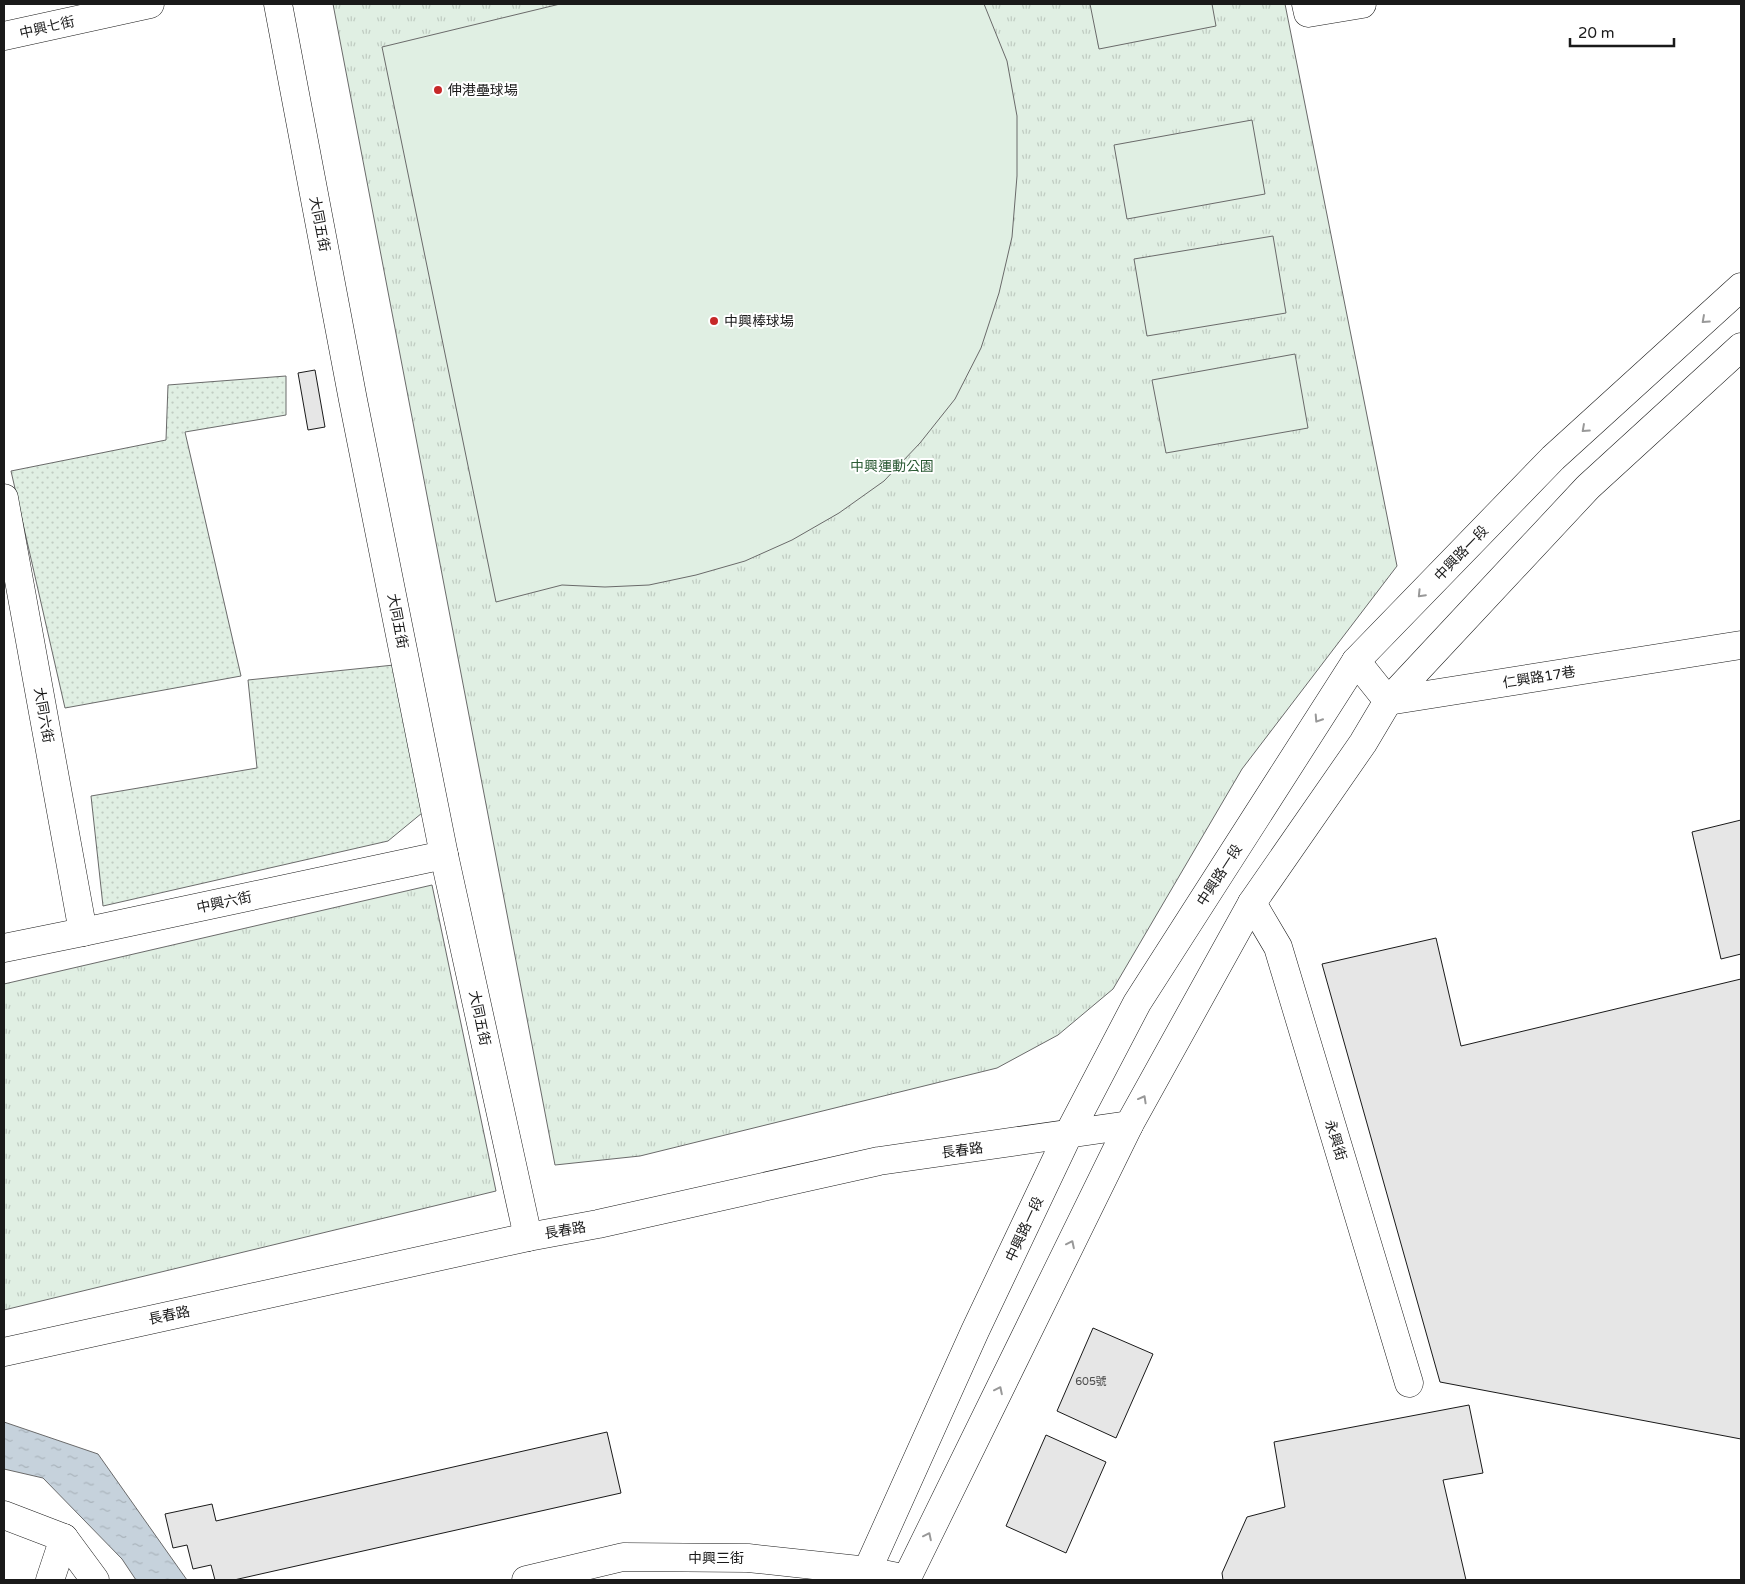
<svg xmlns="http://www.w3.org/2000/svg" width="1745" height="1584" viewBox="0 0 1745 1584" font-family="'Varela Round','Noto Sans TC',sans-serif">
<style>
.grass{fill:url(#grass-dots);stroke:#6a6a6a}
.park{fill:url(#park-tufts);stroke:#6a6a6a}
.garden{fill:#e0efe3;stroke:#6a6a6a}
.water{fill:url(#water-ripples);stroke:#6a6a6a}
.building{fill:#e6e6e6;stroke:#1a1a1a}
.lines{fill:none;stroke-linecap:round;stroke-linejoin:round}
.minor-casing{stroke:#1a1a1a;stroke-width:29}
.major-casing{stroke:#1a1a1a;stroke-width:29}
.minor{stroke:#fff;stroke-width:28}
.major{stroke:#fff;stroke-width:28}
.oneway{stroke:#989898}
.poi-dot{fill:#c62828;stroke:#fff;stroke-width:2}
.labels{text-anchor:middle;stroke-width:4;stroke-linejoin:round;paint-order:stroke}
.number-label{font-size:11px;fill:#4d4d4d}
.street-label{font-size:14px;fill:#1a1a1a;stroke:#fff}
.poi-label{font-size:14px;fill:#1a1a1a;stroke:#fff;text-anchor:start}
.park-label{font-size:14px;fill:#2b5a34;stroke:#fff}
</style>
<defs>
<pattern id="grass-dots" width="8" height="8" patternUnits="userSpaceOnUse" patternTransform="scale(1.25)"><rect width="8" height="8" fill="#e0efe3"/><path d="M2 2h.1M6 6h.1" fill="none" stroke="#c0ccc2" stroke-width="1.8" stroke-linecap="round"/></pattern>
<pattern id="park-tufts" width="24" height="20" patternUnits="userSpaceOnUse" patternTransform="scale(1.25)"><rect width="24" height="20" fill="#e0efe3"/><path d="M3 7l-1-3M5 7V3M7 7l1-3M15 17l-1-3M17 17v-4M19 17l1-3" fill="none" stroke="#c0ccc2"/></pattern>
<pattern id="water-ripples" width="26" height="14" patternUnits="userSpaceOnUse" patternTransform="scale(1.25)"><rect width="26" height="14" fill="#c6d2dc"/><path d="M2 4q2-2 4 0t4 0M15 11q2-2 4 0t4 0" fill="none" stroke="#aab4bc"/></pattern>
</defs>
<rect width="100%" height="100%" fill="#fff"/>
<g class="grass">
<path d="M286,376V415L185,432L241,676L65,708L11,471L166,440L168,385Z"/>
<path d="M394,665L422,813L388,841L103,906L91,796L257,768L248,680Z"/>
</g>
<g class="park">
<path d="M333,4H1285L1397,566L1242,769L1113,989L1058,1035L997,1068L640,1156L555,1165Z"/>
<path d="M432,885L496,1191L4,1310V984Z"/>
</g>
<g class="garden">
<path d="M560,4H984L1007,61L1017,116V176L1012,237L999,293L981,348L955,399L920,443L884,481L839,513L792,540L745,561L696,575L649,585L605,587L562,585L496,602L382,47Z"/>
<path d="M1090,4H1212L1216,26L1099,49Z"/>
<path d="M1252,120L1265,194L1127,219L1114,145Z"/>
<path d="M1273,236L1286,313L1147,336L1134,259Z"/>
<path d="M1295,354L1308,428L1166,453L1152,380Z"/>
</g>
<path class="water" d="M4,1422L98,1454L187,1580H136L122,1559L43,1478L4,1469Z"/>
<g class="building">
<path d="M315,370L325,427L308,430L298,373Z"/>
<path d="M1741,820V954L1721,959L1692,832Z"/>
<path d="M1436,938L1461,1046L1741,979V1439L1440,1382L1322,964Z"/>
<path d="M1093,1328L1153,1354L1116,1438L1057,1411Z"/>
<path d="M1469,1405L1483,1473L1443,1480L1466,1580H1223L1222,1573L1247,1517L1285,1507L1274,1442Z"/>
<path d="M607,1432L621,1493L234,1580H215L211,1565L193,1569L187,1545L173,1548L165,1514L212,1504L216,1521Z"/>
<path d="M1046,1435L1106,1462L1066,1553L1006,1526Z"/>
</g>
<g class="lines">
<g class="minor-casing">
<g id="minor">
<path d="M278,4L353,400L444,855L528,1237"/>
<path d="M1306,4L1308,13L1362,4"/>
<path d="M4,36L150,4"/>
<path d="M4,498L83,932"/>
<path d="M1356,661L1388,701L1741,645"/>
<path d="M1252,903L1278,947L1409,1383"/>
<path d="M4,948L83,932L444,855"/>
<path d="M4,1352L528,1237L598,1224L879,1161L1129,1125"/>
<path d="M4,1515L64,1538L95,1580"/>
<path d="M50,1580L64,1538"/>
<path d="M526,1580L623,1557L748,1558L868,1571L907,1579"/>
</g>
</g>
<g class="major-casing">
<g id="major">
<path d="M863,1580L975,1331L1068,1135L1137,1003L1356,661L1553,458L1741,287"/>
<path d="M906,1580L1129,1125L1252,903L1363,743L1388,701L1588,487L1741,347"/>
</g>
</g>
<use href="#minor" class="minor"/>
<use href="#major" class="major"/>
</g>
<defs><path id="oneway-chevron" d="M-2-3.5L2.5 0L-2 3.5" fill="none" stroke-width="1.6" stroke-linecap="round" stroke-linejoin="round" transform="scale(1.25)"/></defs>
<g class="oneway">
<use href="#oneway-chevron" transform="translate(1705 320) rotate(138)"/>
<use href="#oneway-chevron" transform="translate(1585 429) rotate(138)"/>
<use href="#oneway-chevron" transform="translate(1421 594) rotate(134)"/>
<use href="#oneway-chevron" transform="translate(1318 719) rotate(123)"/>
<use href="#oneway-chevron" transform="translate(1143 1099) rotate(-61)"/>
<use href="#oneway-chevron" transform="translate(1071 1244) rotate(-64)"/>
<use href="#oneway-chevron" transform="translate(999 1390) rotate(-64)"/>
<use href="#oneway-chevron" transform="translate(928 1536) rotate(-64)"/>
</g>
<g class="poi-dot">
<circle cx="438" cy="90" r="5"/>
<circle cx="714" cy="321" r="5"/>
</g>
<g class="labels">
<g class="number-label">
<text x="1091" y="1385">605號</text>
</g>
<g class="street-label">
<text transform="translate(47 27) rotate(-13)" y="5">中興七街</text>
<text transform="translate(320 224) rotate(79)" y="5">大同五街</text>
<text transform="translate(1461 553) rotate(-46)" y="5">中興路一段</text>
<text transform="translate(398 621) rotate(79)" y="5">大同五街</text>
<text transform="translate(1539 677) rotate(-9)" y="5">仁興路17巷</text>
<text transform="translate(44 715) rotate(80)" y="5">大同六街</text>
<text transform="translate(1219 875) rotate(-57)" y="5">中興路一段</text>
<text transform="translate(224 902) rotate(-12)" y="5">中興六街</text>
<text transform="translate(480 1018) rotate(78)" y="5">大同五街</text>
<text transform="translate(1336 1140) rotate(73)" y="5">永興街</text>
<text transform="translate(962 1150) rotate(-8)" y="5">長春路</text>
<text transform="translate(1024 1229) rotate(-65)" y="5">中興路一段</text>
<text transform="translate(565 1230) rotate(-10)" y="5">長春路</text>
<text transform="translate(169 1315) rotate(-12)" y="5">長春路</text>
<text x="716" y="1563">中興三街</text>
</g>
<g class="poi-label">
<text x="448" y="95">伸港壘球場</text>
<text x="724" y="326">中興棒球場</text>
</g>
<g class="park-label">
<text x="892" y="471">中興運動公園</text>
</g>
</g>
<rect width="1745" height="1584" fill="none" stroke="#1a1a1a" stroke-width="10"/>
<path d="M1570 38v8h104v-8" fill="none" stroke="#1a1a1a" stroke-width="2.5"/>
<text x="1578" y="38" font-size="15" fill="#1a1a1a" stroke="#ffffff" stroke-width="4" paint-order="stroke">20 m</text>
</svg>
